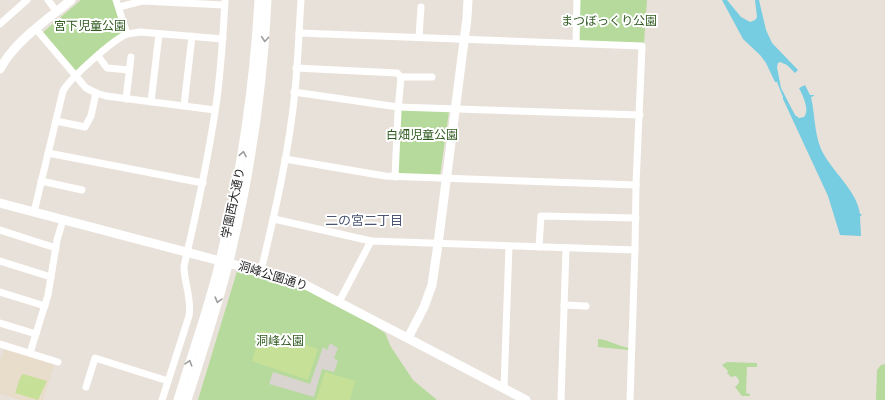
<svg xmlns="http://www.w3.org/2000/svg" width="885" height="400" viewBox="0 0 885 400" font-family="'PT Sans','Noto Sans JP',sans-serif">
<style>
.education{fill:#e8dcca}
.green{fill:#b5da9b}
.pitch{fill:#c7e097}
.plaza{fill:#d9d4d0}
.water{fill:#76cce1}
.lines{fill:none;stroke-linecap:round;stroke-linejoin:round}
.street{stroke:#fff;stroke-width:7}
.secondary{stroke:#fff;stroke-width:9}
.oneway{stroke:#9e9e9e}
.labels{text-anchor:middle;stroke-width:4;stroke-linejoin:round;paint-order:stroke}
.park-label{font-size:12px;fill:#305b20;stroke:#fff}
.street-label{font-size:12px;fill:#272727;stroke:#fff}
.neighbourhood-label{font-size:13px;fill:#4c5672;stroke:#fff}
</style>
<rect width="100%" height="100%" fill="#e8e1d9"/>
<path class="education" d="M4,349L53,364L54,366L43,400H21L0,394V361Z"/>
<g class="green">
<path d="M81,0H114L124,31L77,70H74L42,33Z"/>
<path d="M580,0H647L644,43L581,41L579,38Z"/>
<path d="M402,109L449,111L440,176L400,174L397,172L400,112Z"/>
<path d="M238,268L294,283L364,319L385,333L391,347L413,380L437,400H198Z"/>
<path d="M598,339C609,340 618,346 629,348V350L598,347Z"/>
<path d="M727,362L757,363V367H747L746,393L750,394V396H742L735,387L739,383V380L736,376L731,377L727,373L728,371L722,365Z"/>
<path d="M885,364V400H876L877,370L881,365Z"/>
</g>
<g class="pitch">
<path d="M261,330L318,349L308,380L252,361Z"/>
<path d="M325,372L355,381L350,400H316Z"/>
<path d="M23,374L47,381L38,400L15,393L20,378Z"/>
</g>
<path class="plaza" d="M330,343L338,348L334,358L338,361L334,372L322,369L314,397L269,384L273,372L310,384L323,347L327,350Z"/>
<path class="water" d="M722,0H727L741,17L750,22L755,20L757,17L755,0H759L766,30L772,43L798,70L795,73L787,65L780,62L778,63L777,67L781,88L795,115L799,118L804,117C810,110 803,96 799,88L805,85L810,95H814V96L811,97C815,114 814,132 821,149C831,171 857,190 860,214H862L860,217L861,236L840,235L828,196L783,99V97L777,82H775L766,63L760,55L743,39Z"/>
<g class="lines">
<g class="street">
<path d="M48,0L57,12"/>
<path d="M116,0L127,34"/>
<path d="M119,7L142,1L224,5"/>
<path d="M0,24L27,0"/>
<path d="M36,29L86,88L96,93L106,96L215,110"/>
<path d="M299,33L642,46L636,185L635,250L630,400"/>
<path d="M419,37L421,7"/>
<path d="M576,43L577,0"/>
<path d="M98,56L107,68L129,70"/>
<path d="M296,68L397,73L401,77L398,111L395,177"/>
<path d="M401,77H432"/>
<path d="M294,92L398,107L640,115"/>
<path d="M126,99L131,57"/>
<path d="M151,102L159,34"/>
<path d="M184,106L192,36"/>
<path d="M56,121L85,127L91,116L96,93"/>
<path d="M48,153L203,183"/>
<path d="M285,159L385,176L636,185"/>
<path d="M41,181L82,190"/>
<path d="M34,212L63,91C70,78 114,39 127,34C131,33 136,33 140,32L223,39"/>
<path d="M274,219L371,241L635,250"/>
<path d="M0,230L56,248"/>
<path d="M539,247L541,216L636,218"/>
<path d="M0,261L51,277"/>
<path d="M261,271C275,212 289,152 295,91C298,61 299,30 301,0"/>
<path d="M0,292L45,306"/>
<path d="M339,302L371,241"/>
<path d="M564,305L586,306"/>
<path d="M0,323L36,334"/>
<path d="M0,344L58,362"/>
<path d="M30,353L48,295L57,240L63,220"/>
<path d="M86,387L95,358L168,381"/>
<path d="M504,388L509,246"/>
<path d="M162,400L189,316C192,298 184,283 184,266C196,215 207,164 215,112C221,75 223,37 225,0"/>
<path d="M561,400L566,248"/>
</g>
<g class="secondary">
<path d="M0,69C15,41 47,20 71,0"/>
<path d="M0,203L300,282L526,400"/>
<path d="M408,338L424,307L432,285L438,244L467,18L468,0"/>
<path d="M178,400C192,354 209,308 220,261C241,175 254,88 259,0"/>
<path d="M187,400C202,354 217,308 229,261C250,175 263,88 267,0"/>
</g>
</g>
<defs><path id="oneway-chevron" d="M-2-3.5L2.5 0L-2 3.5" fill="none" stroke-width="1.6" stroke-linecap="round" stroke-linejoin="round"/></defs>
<g class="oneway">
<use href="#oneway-chevron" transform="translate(265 39) rotate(95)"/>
<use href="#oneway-chevron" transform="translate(243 154) rotate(-80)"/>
<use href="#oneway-chevron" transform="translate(218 300) rotate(106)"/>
<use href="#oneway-chevron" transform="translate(189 363) rotate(-73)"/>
</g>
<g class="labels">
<g class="park-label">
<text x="609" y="25">まつぼっくり公園</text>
<text x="90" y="30">宮下児童公園</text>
<text x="422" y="139">白畑児童公園</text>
<text x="280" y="345">洞峰公園</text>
</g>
<g class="street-label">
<text transform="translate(233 203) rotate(-78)" y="4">学園西大通り</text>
<text transform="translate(273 276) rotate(17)" y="4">洞峰公園通り</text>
</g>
<g class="neighbourhood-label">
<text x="364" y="225">二の宮二丁目</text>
</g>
</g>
</svg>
